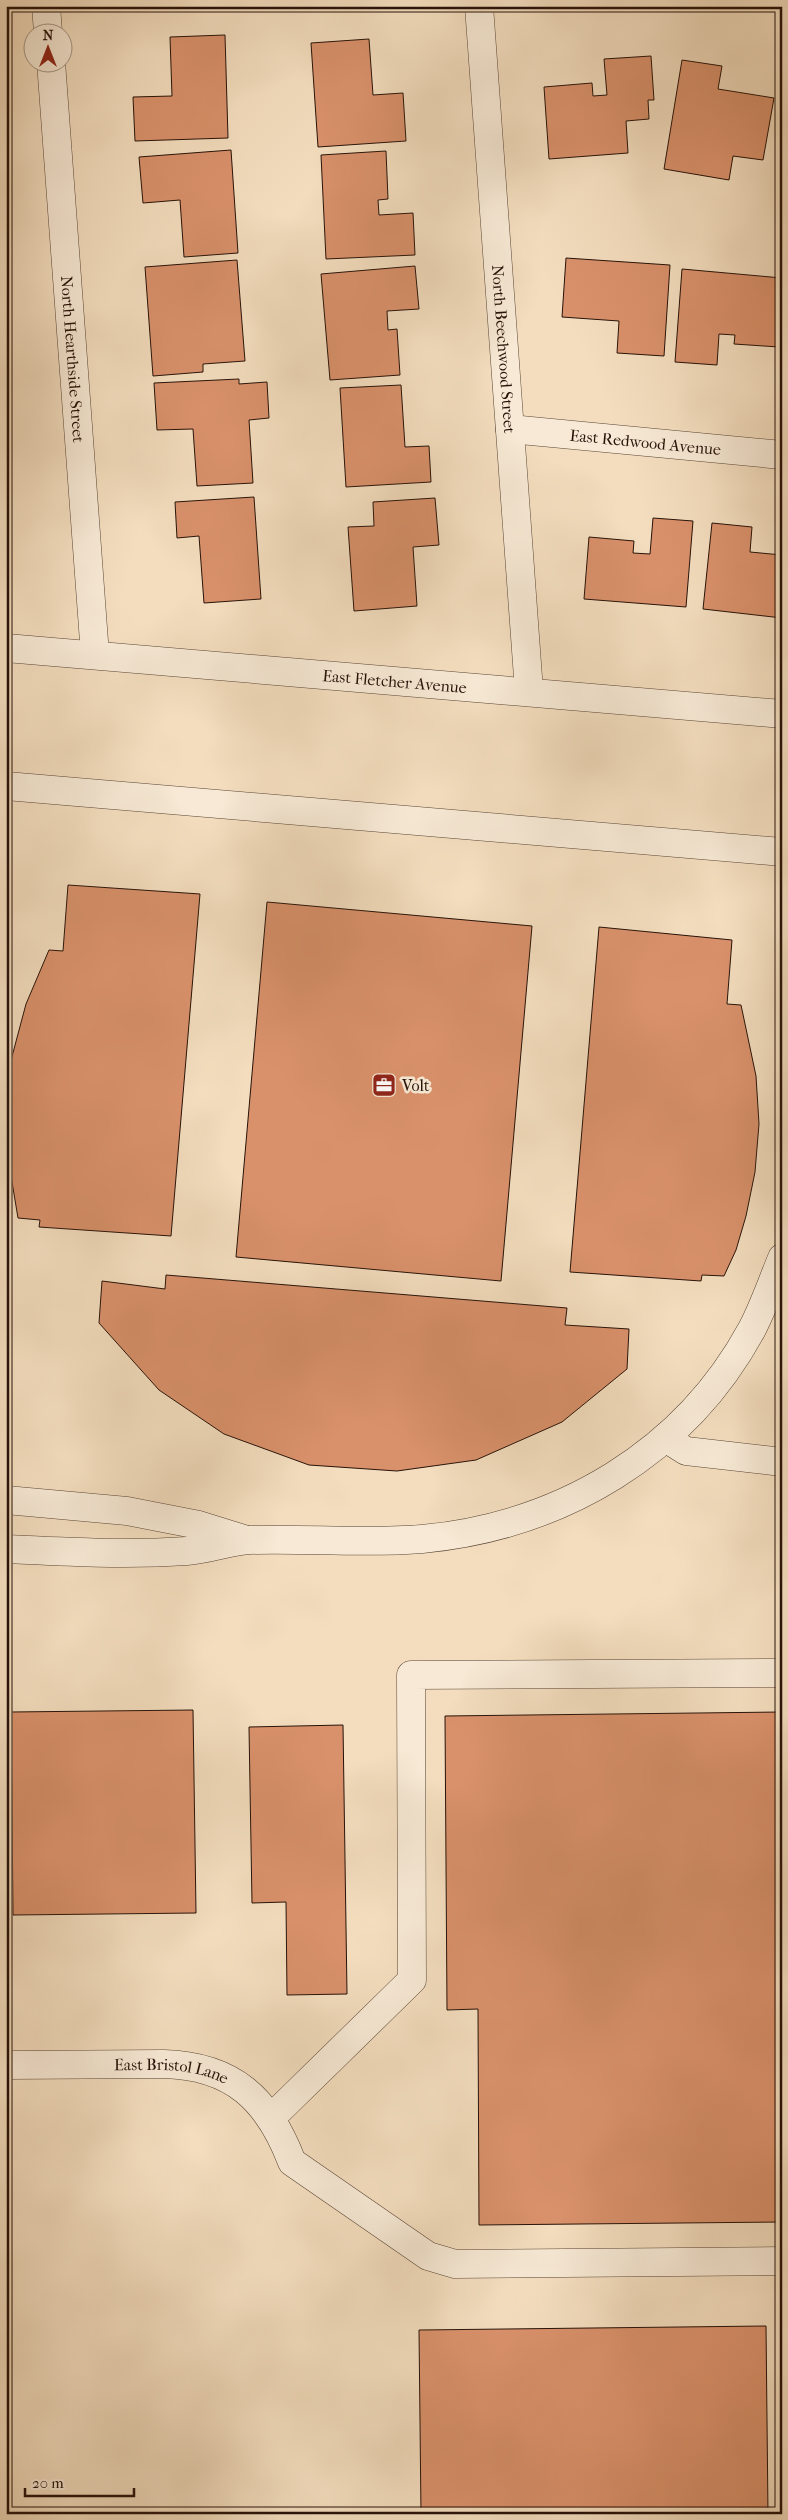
<svg xmlns="http://www.w3.org/2000/svg" width="788" height="2520" viewBox="0 0 788 2520" font-family="'IM FELL French Canon',serif">
<style>
.building{fill:#d9916b;stroke:#271209}
.lines{fill:none;stroke-linecap:round;stroke-linejoin:round}
.minor-casing{stroke:#5a4536;stroke-width:29}
.minor{stroke:#f7e9d5;stroke-width:28}
.labels{text-anchor:middle;stroke-width:5;stroke-linejoin:round;paint-order:stroke}
.street-label{font-size:16px;fill:#271209;stroke:#f7e9d5}
.poi-label{font-size:16px;fill:#271209;stroke:#f7e9d5;text-anchor:start}
</style>
<rect width="100%" height="100%" fill="#f3ddbe"/>
<filter id="stains"><feTurbulence type="fractalNoise" baseFrequency=".004" numOctaves="4"/><feColorMatrix values="0 0 0 0 .2 0 0 0 0 .09 0 0 0 0 .02 0 0 0 .5 -.17"/></filter>
<radialGradient id="worn" r=".72"><stop offset=".6" stop-color="#630" stop-opacity="0"/><stop offset="1" stop-color="#630" stop-opacity=".3"/></radialGradient>
<g class="building">
<path d="M225,35L228,138L135,141L133,97L172,96L170,37Z"/>
<path d="M369,39L373,95L403,93L406,141L318,147L311,43Z"/>
<path d="M651,56L654,100H648L649,119L626,121L628,153L549,159L544,87L592,83L593,96L607,95L604,59Z"/>
<path d="M682,60L722,66L718,89L774,98L763,160L733,156L729,180L664,169Z"/>
<path d="M231,150L238,253L184,257L180,200L143,203L139,157Z"/>
<path d="M386,151L388,199L378,200L379,215L413,213L415,255L326,259L321,155Z"/>
<path d="M566,258L670,265L664,356L617,353L619,321L562,317Z"/>
<path d="M237,260L245,361L203,364V372L153,376L145,267Z"/>
<path d="M415,266L419,309L387,311L388,330L397,329L400,375L330,380L321,274Z"/>
<path d="M682,269L782,278L779,347L734,344L735,335L719,334L717,365L675,362Z"/>
<path d="M239,379V384L267,382L269,418L249,420L253,483L197,486L193,429L157,430L154,383Z"/>
<path d="M401,385L405,447L429,446L431,482L346,487L340,388Z"/>
<path d="M254,497L261,599L204,603L199,536L177,538L175,502Z"/>
<path d="M435,498L439,545L413,547L417,606L354,611L348,527L374,526L373,502Z"/>
<path d="M653,518L693,521L686,607L584,599L589,537L634,541L633,553L650,554Z"/>
<path d="M712,523L752,527L750,552L782,555V618L703,609Z"/>
<path d="M68,885L200,894L171,1236L39,1227L40,1220L18,1218L6,1146V1101L10,1064L26,1004L49,950L63,951Z"/>
<path d="M267,902L532,926L501,1281L236,1257Z"/>
<path d="M599,927L732,940L727,1004L741,1005L756,1076L759,1124L755,1172L746,1216L736,1250L724,1276L702,1275L701,1281L570,1272Z"/>
<path d="M166,1275L567,1308L565,1325L629,1329L627,1369L562,1422L476,1460L397,1471L309,1465L224,1434L159,1390L99,1323L102,1281L165,1289Z"/>
<path d="M193,1710L196,1913L13,1915L11,1712Z"/>
<path d="M782,1712V2222L479,2225L478,2009L447,2010L445,1716Z"/>
<path d="M343,1725L347,1994L287,1995L286,1902L252,1903L249,1727Z"/>
<path d="M766,2326L768,2514H421L419,2330Z"/>
</g>
<g class="lines">
<g class="minor-casing">
<g id="minor">
<path d="M46,6L48,32"/>
<path id="s1" d="M479,6L529,691"/>
<path id="s2" d="M51,62L95,655"/>
<path id="s3" d="M510,429L782,455"/>
<path id="s4" d="M6,648L782,714"/>
<path d="M6,786L782,852"/>
<path d="M667,1439L686,1451L782,1462"/>
<path d="M6,1500L127,1511L199,1525L244,1539"/>
<path d="M6,1549C67,1552 127,1555 187,1551C208,1550 229,1541 250,1540C307,1538 364,1544 422,1539C561,1526 685,1453 752,1329C764,1306 772,1282 782,1258"/>
<path id="s5" d="M6,2065L164,2064C233,2066 268,2099 292,2162L428,2256L455,2264L782,2261"/>
<path d="M271,2118L412,1980L411,1675L782,1673"/>
</g>
</g>
<use href="#minor" class="minor"/>
</g>
<defs>
<g id="office-square" transform="scale(1.25)"><rect x="-9" y="-9" width="18" height="18" rx="4" fill="#8f2418" stroke="#f7e9d5"/><path d="M-6-3h4V-5.5h4V-3h4V5H-6ZM-1-4.5V-3h2v-1.5ZM-6 0V1H6V0Z" fill="#fff"/></g>
</defs>
<g fill-rule="evenodd">
<use href="#office-square" x="384" y="1085"/>
</g>
<g class="labels">
<g class="street-label">
<text dy="6" stroke="none"><textPath href="#s1" startOffset="344">North Beechwood Street</textPath></text>
<text dy="6" stroke="none"><textPath href="#s2" startOffset="298">North Hearthside Street</textPath></text>
<text dy="6" stroke="none"><textPath href="#s3" startOffset="136">East Redwood Avenue</textPath></text>
<text dy="6" stroke="none"><textPath href="#s4" startOffset="390">East Fletcher Avenue</textPath></text>
<text dy="6" stroke="none"><textPath href="#s5" startOffset="166">East Bristol Lane</textPath></text>
</g>
<g class="poi-label">
<text x="402" y="1091">Volt</text>
</g>
</g>
<rect width="788" height="2520" fill="none" stroke="#f3ddbe" stroke-width="25"/>
<rect x="8" y="8" width="773" height="2505" fill="none" stroke="#271209" stroke-width="2.5"/>
<rect x="12" y="12" width="763" height="2495" fill="none" stroke="#271209"/>
<g transform="translate(48 48)"><circle r="24" fill="#f7e9d5" stroke="#a49383"/>
<path d="M0-4L9 19L0 12L-9 19Z" fill="#8f2418"/>
<text y="-8" font-size="14" font-weight="bold" text-anchor="middle" fill="#271209">N</text>
</g>
<path d="M25 2488v8h109v-8" fill="none" stroke="#271209" stroke-width="2.5"/>
<text x="32" y="2488" font-size="15" fill="#271209" stroke="#f7e9d5" stroke-width="4" paint-order="stroke">20 m</text>
<rect width="100%" height="100%" filter="url(#stains)"/>
<rect width="100%" height="100%" fill="url(#worn)"/>
</svg>
